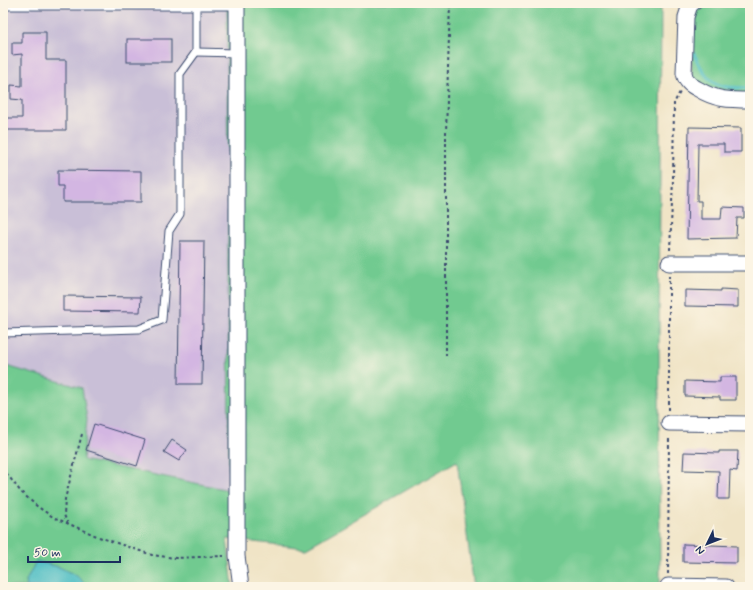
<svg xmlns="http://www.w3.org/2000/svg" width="753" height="590" viewBox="0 0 753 590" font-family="Mynerve,sans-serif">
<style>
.industrial{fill:#c9bfd7}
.green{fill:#71ca90;stroke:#467c77}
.water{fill:#51bfc5;stroke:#367792}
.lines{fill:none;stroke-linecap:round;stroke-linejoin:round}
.stream{stroke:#51bfc5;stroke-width:3.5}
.building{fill:#d3b6e2}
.service-casing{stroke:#3b4a6e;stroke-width:9}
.minor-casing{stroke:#3b4a6e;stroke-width:17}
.path{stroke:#3b4a6e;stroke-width:2;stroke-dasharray:3 3;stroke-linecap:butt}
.service{stroke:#fff;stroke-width:7}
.minor{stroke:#fff;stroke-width:15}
</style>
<rect width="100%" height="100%" fill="#fcf5e5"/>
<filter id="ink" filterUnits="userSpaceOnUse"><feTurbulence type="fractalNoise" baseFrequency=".025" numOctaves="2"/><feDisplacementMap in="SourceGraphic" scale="8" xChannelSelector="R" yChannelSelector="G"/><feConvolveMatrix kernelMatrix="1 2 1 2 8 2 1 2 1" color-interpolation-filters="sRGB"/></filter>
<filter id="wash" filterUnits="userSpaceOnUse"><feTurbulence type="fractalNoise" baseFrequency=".012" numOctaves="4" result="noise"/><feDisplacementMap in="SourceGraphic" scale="16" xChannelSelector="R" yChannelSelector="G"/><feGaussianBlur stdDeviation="0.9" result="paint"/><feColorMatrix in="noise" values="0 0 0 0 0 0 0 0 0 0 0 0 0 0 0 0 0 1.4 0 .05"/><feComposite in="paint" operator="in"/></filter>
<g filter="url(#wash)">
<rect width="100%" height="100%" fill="#f0e4c6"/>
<path class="industrial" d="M3,3H227L229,490L83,460L87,419L82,388L3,365Z"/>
<g class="green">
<path d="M227,3H661L659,347L660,587H474L457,461L306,548L227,539L233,587H88L77,576L59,567L26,581L27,587H3V365L82,388L87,419L83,460L229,490Z"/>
<path d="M702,3H750V98L725,97L692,82L691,17L695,8Z"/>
</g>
<path class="water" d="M36,561L59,567L77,576L88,587H27L26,581Z"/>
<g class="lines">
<path class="stream" d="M694,54C708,86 717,88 750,88"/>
</g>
<g id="blocks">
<g class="building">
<path d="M22,32H46V60H66V130H3V118H22V100L11,99V85L22,86V54L12,55V43H22Z"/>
<rect x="127" y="39" width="44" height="23"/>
<path d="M689,127L741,128V152H724V144H698L697,201H701V219H721L722,207L744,208V218H737L736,238L687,239Z"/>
<path d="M58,170L141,171V202H63V186H58Z"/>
<path d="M180,241H204L202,384H178Z"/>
<path d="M721,289L738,290V307L685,306V290L721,291Z"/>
<path d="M63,296L141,297L140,312L63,311Z"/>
<path d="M720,377H736V400H720V397L685,396V381L720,382Z"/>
<path d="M94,424L145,440L137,466L86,450Z"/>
<path d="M172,440L187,450L179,461L164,452Z"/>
<path d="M719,451H738L737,471L730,470L729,499H718L719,471L683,470L684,452L719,453Z"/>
<path d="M683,544L737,546V563L683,562Z"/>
</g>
</g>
</g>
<g filter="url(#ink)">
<use href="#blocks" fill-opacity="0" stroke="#3b4a6e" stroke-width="1"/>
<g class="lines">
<g class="service-casing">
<g id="service">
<path d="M3,6H237"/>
<path d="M196,52L237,53"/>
<path d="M3,333L139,329L162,320L169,231L180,214V74L196,52V6"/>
</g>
</g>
<g class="minor-casing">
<g id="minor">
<path d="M237,3V556L241,587"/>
<path d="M693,3L690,5L686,17L684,73C686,82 690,85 698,89C716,100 729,100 750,100"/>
<path d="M669,263H750"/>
<path d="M669,423L750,424"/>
<path d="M668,586L726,587"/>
</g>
</g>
<g class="path">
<path d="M670,250L673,179L674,103L680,92"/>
<path d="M446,356V133L450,3"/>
<path d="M669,410V276"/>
<path d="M3,469L21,492L38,507L53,517L99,537L152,555L175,558L224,556"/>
<path d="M68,524L64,515L65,499L82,434"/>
<path d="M668,574L669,436"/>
</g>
<use href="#service" class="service"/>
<use href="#minor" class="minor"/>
</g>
</g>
<rect width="753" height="590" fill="none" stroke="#fcf5e5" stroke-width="16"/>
<g transform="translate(707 544) rotate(227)" stroke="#fcf5e5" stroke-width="3" paint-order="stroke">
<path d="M0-3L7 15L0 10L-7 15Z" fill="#1b2f5e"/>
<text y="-6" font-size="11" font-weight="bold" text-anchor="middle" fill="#1b2f5e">N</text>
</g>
<path d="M28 556v6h92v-6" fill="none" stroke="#1b2f5e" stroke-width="2"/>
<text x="34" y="556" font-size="12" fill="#1b2f5e" stroke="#fcf5e5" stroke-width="3" paint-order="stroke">50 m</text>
</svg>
